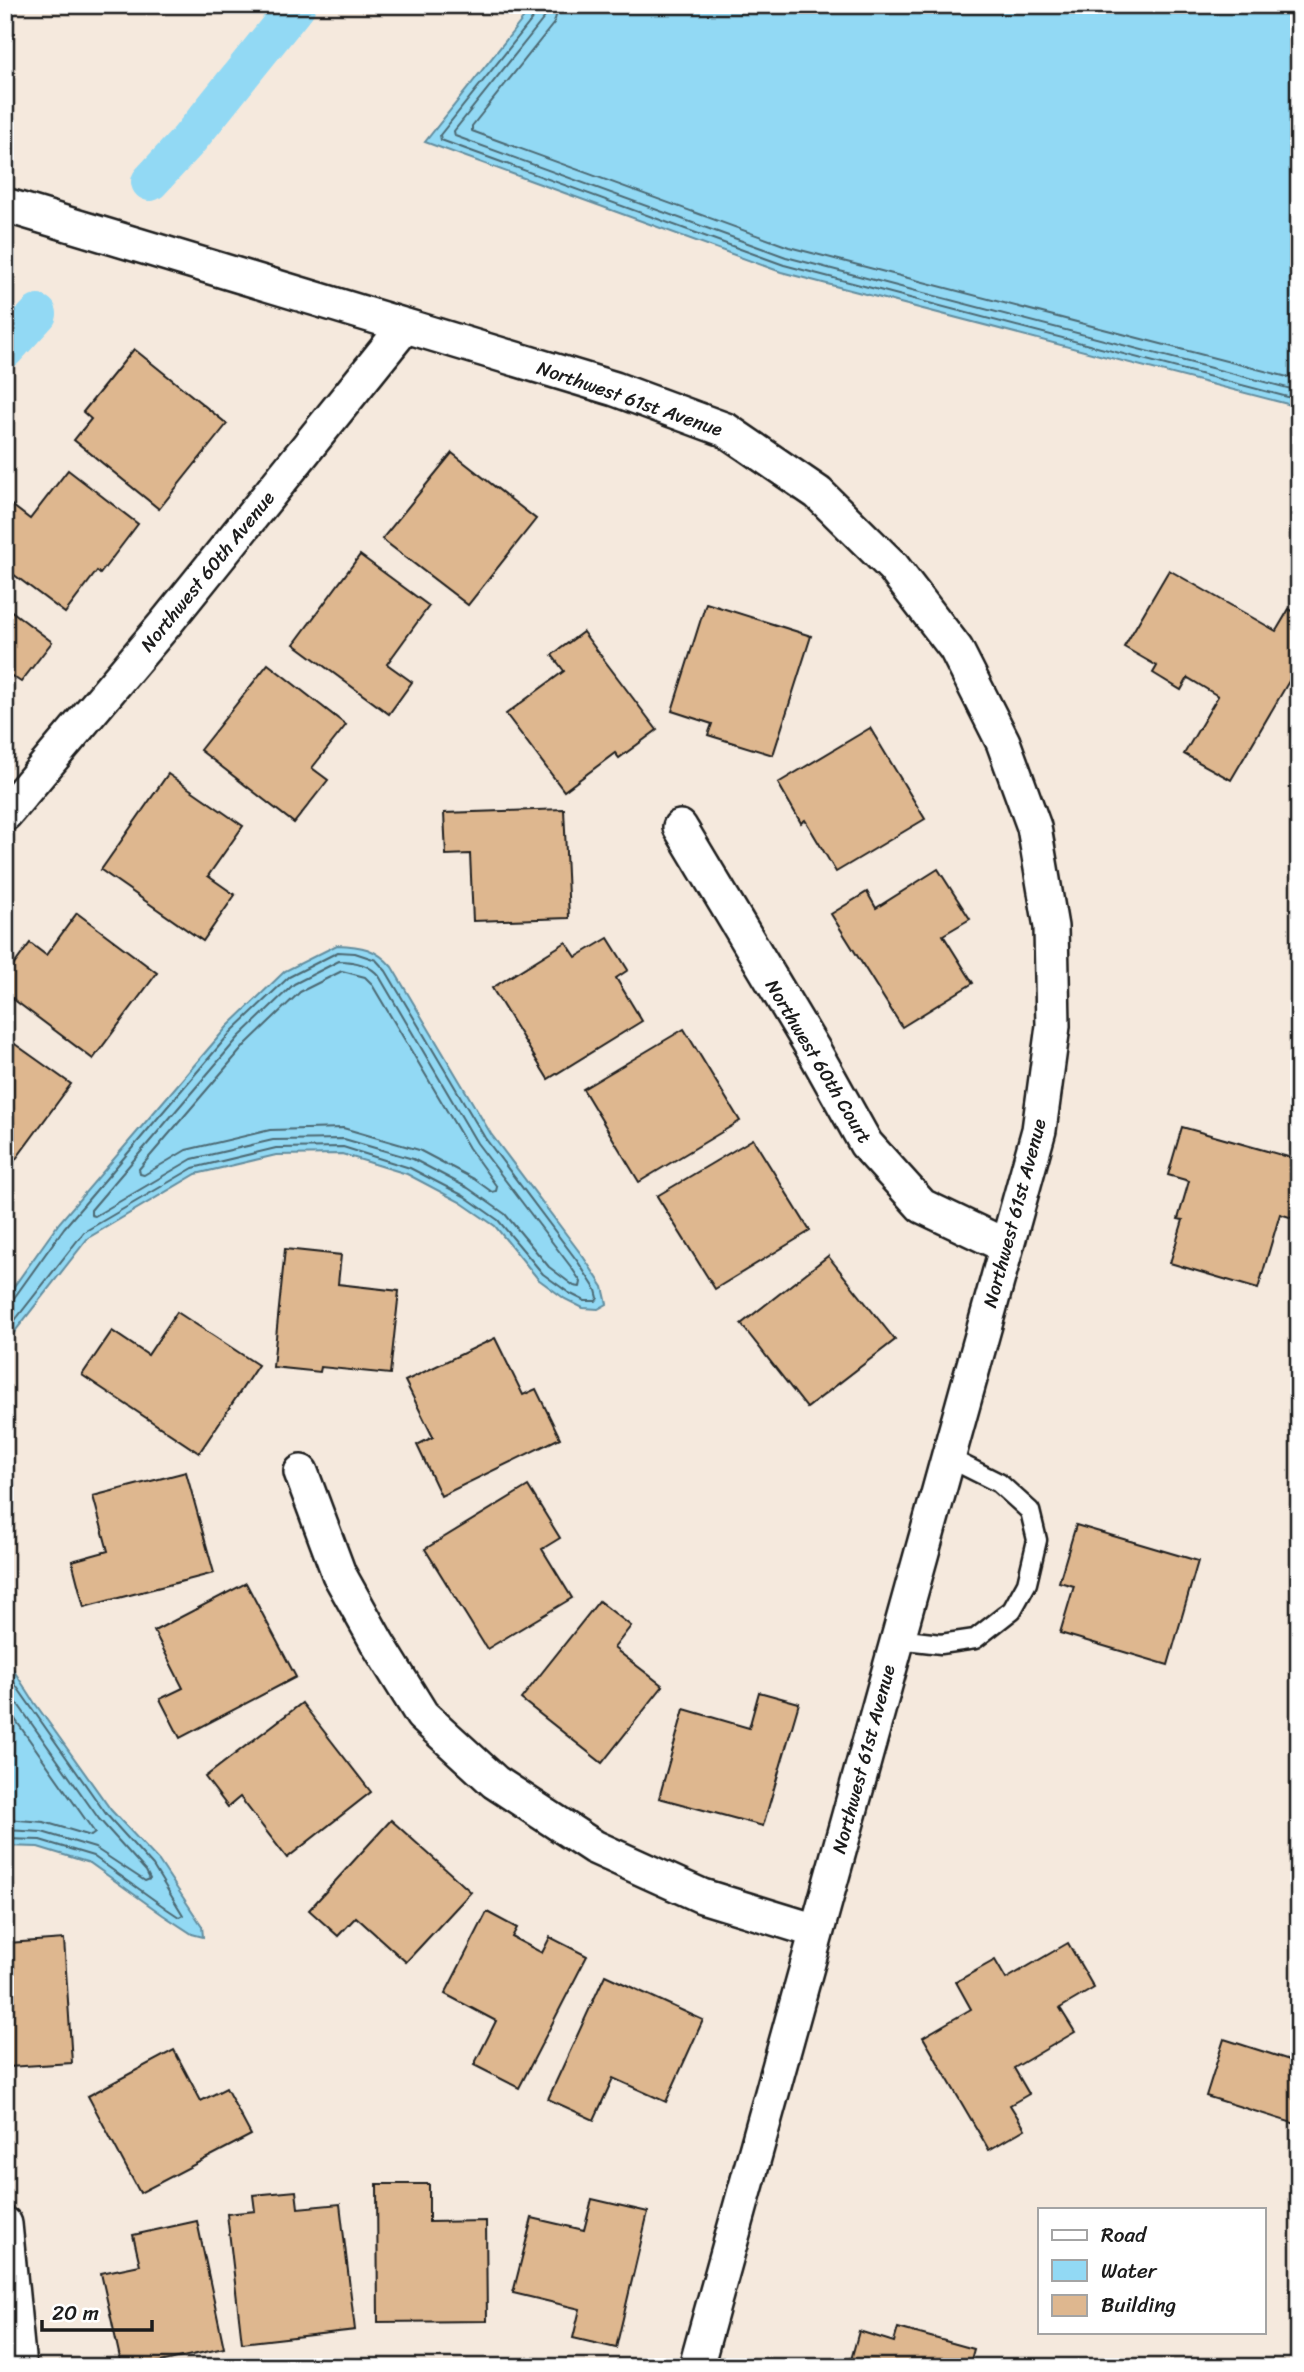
<svg xmlns="http://www.w3.org/2000/svg" width="1304" height="2372" viewBox="0 0 1304 2372" font-family="Sriracha,sans-serif">
<style>
.water{fill:#92d9f4;stroke:#638d9e;stroke-width:2}
.lines{fill:none;stroke-linecap:round;stroke-linejoin:round}
.shore{stroke:#4b6872;stroke-width:2}
.canal{stroke:#92d9f4;stroke-width:38}
.building{fill:#deb78f;stroke:#1c1c1c;stroke-width:2}
.service-casing{stroke:#1c1c1c;stroke-width:23}
.minor-casing{stroke:#1c1c1c;stroke-width:38}
.service{stroke:#fff;stroke-width:18}
.minor{stroke:#fff;stroke-width:33}
.labels{text-anchor:middle;stroke-width:5;stroke-linejoin:round;paint-order:stroke}
.street-label{font-size:19px;fill:#1c1c1c;stroke:#fff}
</style>
<rect width="100%" height="100%" fill="#f5e9dd"/>
<filter id="ink" filterUnits="userSpaceOnUse"><feTurbulence type="fractalNoise" baseFrequency=".0143" numOctaves="2"/><feDisplacementMap in="SourceGraphic" scale="14" xChannelSelector="R" yChannelSelector="G"/><feConvolveMatrix kernelMatrix="1 2 1 2 8 2 1 2 1" color-interpolation-filters="sRGB"/></filter>
<g filter="url(#ink)">
<g class="water">
<path d="M534,5H1299V407L781,272L425,142Z"/>
<path d="M24,309L33,329L5,376V313Z"/>
<path d="M337,945C361,946 376,948 392,967L491,1134L584,1258L603,1287L607,1304L598,1309L583,1308L565,1299L538,1279L495,1226L460,1202L407,1174L342,1154L276,1155L196,1174L88,1238L5,1344V1299L59,1223L227,1027L285,971Z"/>
<path d="M5,1657L34,1702L111,1810L159,1861L202,1926L203,1937L192,1934L163,1915L90,1863L38,1847L5,1846Z"/>
</g>
<g class="lines">
<g class="shore">
<path d="M539,5L538,12L440,135L441,140L784,265L1299,400"/>
<path d="M548,5L545,17L454,131L455,136L786,257L1299,391"/>
<path d="M559,5L554,23L472,126V131L789,247L1299,380"/>
<path d="M339,961C355,961 369,964 379,976L477,1143L571,1267L581,1282L580,1287L574,1286L549,1267L505,1214L468,1188L413,1159L344,1139L273,1140L192,1159L95,1216L91,1215V1210L239,1037L294,984Z"/>
<path d="M342,971L365,977L371,983L469,1148L497,1187L496,1191L492,1192L474,1179L419,1150L343,1128L270,1130L186,1150L144,1175L140,1174L139,1169L246,1044L300,992Z"/>
<path d="M5,1302L14,1298L64,1228L232,1031L289,977L338,952L355,953L376,960L386,971L485,1138L578,1262L596,1290L598,1298L596,1301H585L569,1293L543,1274L498,1220L464,1196L410,1168L343,1147L276,1148L193,1168L84,1232L5,1333"/>
<path d="M5,1670L106,1814L153,1866L183,1915L179,1917L167,1909L93,1856L40,1840L5,1839"/>
<path d="M5,1686L99,1819L146,1871L150,1879L145,1881L95,1848L42,1832L5,1830"/>
<path d="M5,1705L95,1833L91,1836L44,1822L5,1819"/>
</g>
<g class="canal">
<path d="M150,182L187,142L297,5"/>
<path d="M5,350L38,314"/>
</g>
</g>
<g class="building">
<path d="M134,349L227,424L159,509L74,440L91,419L83,412Z"/>
<path d="M452,453L536,519L468,605L382,539Z"/>
<path d="M68,470L138,524L100,574L97,571L65,613L5,568V500L30,519Z"/>
<path d="M360,555L429,606L387,664L412,682L389,714L294,644Z"/>
<path d="M1169,570L1276,631L1289,609L1299,615V664L1231,780L1184,754L1218,696L1188,678L1181,690L1153,673L1157,666L1124,647Z"/>
<path d="M706,603L811,636L773,755L708,735L712,724L672,711Z"/>
<path d="M5,606L52,642L21,682L12,676L5,684Z"/>
<path d="M583,632L657,730L619,758L615,753L564,791L506,714L564,671L552,655Z"/>
<path d="M268,664L346,725L312,768L328,780L294,823L200,750Z"/>
<path d="M870,728L925,819L836,872L805,820L801,823L778,783Z"/>
<path d="M168,774L243,826L208,876L235,895L203,941L101,870Z"/>
<path d="M564,809L569,918L473,921L470,854L446,855L444,813Z"/>
<path d="M938,869L970,919L943,935L973,983L902,1027L831,914L867,892L876,908Z"/>
<path d="M77,913L157,973L93,1059L5,993V977L30,943L46,955Z"/>
<path d="M608,938L628,970L616,978L642,1021L548,1079L492,988L566,942L576,957Z"/>
<path d="M684,1029L740,1121L639,1182L583,1089Z"/>
<path d="M5,1037L71,1084L7,1171L5,1170Z"/>
<path d="M1182,1127L1299,1160V1220L1280,1214L1258,1289L1170,1263L1183,1220L1178,1219L1189,1181L1168,1175Z"/>
<path d="M753,1139L810,1231L715,1289L657,1196Z"/>
<path d="M285,1249L341,1255L338,1284L399,1291L390,1374L321,1367L320,1372L273,1367Z"/>
<path d="M828,1256L895,1340L807,1408L741,1324Z"/>
<path d="M177,1312L258,1365L199,1453L82,1375L112,1331L148,1355Z"/>
<path d="M495,1338L523,1395L536,1389L560,1438L441,1496L417,1445L433,1437L405,1381Z"/>
<path d="M186,1472L214,1573L84,1607L72,1561L108,1551L93,1496Z"/>
<path d="M528,1486L560,1538L542,1549L572,1598L487,1649L425,1549Z"/>
<path d="M1076,1525L1198,1561L1168,1665L1060,1633L1074,1586L1059,1582Z"/>
<path d="M246,1583L296,1677L180,1738L160,1699L183,1688L154,1631Z"/>
<path d="M599,1601L631,1626L614,1648L663,1686L602,1763L521,1699Z"/>
<path d="M759,1692L799,1703L763,1826L659,1798L684,1709L749,1728Z"/>
<path d="M302,1703L371,1792L287,1858L240,1797L228,1807L205,1777Z"/>
<path d="M391,1820L471,1892L406,1962L356,1917L338,1936L309,1910Z"/>
<path d="M487,1912L517,1928L512,1937L542,1953L550,1937L587,1956L519,2088L474,2065L496,2021L445,1994Z"/>
<path d="M64,1939L72,2063L8,2067L7,2059H5V1955H8V1943Z"/>
<path d="M1068,1943L1094,1988L1060,2008L1075,2032L1014,2068L1029,2094L1010,2105L1025,2129L989,2150L923,2037L971,2009L956,1982L995,1960L1006,1979Z"/>
<path d="M605,1975L703,2020L666,2102L613,2078L594,2120L548,2099Z"/>
<path d="M1224,2039L1299,2063V2125L1206,2096Z"/>
<path d="M174,2050L201,2101L226,2088L251,2135L140,2193L88,2096Z"/>
<path d="M377,2184H429V2222L486,2221L487,2321L378,2322Z"/>
<path d="M296,2191L298,2208L340,2204L355,2330L242,2343L227,2214L255,2211L253,2195Z"/>
<path d="M592,2199L648,2212L616,2348L573,2338L580,2309L513,2293L532,2218L584,2230Z"/>
<path d="M197,2221L224,2348L137,2367H122L101,2273L140,2265L133,2235Z"/>
<path d="M898,2328L974,2349L969,2367H849L859,2331L894,2342Z"/>
</g>
<g class="lines">
<g class="service-casing">
<path id="service" d="M897,1639L941,1644L975,1639L1012,1610L1027,1583L1037,1540L1030,1511L999,1483L947,1457"/>
</g>
<g class="minor-casing">
<g id="minor">
<path d="M5,205L615,389L726,430L818,493L893,567L956,649L1003,742L1034,827L1051,927L1053,1026L1039,1130L696,2367"/>
<path d="M5,814L165,624L405,326"/>
<path d="M680,827L813,1049L866,1144L922,1206L1006,1246"/>
<path d="M301,1472L339,1574L378,1644L422,1715L495,1782L594,1847L702,1896L816,1931"/>
<path d="M5,2224L19,2367"/>
</g>
</g>
<use href="#service" class="service"/>
<use href="#minor" class="minor"/>
</g>
</g>
<g class="labels">
<g class="street-label">
<text transform="translate(630 398) rotate(19)" y="7">Northwest 61st Avenue</text>
<text transform="translate(207 571) rotate(-51)" y="7">Northwest 60th Avenue</text>
<text transform="translate(819 1061) rotate(59)" y="7">Northwest 60th Court</text>
<text transform="translate(1014 1213) rotate(-75)" y="7">Northwest 61st Avenue</text>
<text transform="translate(863 1759) rotate(-75)" y="7">Northwest 61st Avenue</text>
</g>
</g>
<rect width="1304" height="2372" fill="none" stroke="#fff" stroke-width="28"/>
<rect x="14" y="14" width="1276" height="2344" fill="none" stroke="#1c1c1c" stroke-width="2.5" filter="url(#ink)"/>
<rect x="1038" y="2208" width="228" height="126" fill="#ffffff" stroke="#a4a4a4" stroke-width="2"/>
<rect x="1052" y="2230" width="35" height="10" fill="#ffffff" stroke="#a4a4a4" stroke-width="2"/>
<text x="1101" y="2242" font-size="21" fill="#1c1c1c">Road</text>
<rect x="1052" y="2260" width="35" height="21" fill="#92d9f4" stroke="#a4a4a4" stroke-width="2"/>
<text x="1101" y="2278" font-size="21" fill="#1c1c1c">Water</text>
<rect x="1052" y="2295" width="35" height="21" fill="#deb78f" stroke="#a4a4a4" stroke-width="2"/>
<text x="1101" y="2312" font-size="21" fill="#1c1c1c">Building</text>
<path d="M42 2320v10h110v-10" fill="none" stroke="#1c1c1c" stroke-width="3.5"/>
<text x="52" y="2320" font-size="21" fill="#1c1c1c" stroke="#ffffff" stroke-width="5" paint-order="stroke">20 m</text>
</svg>
